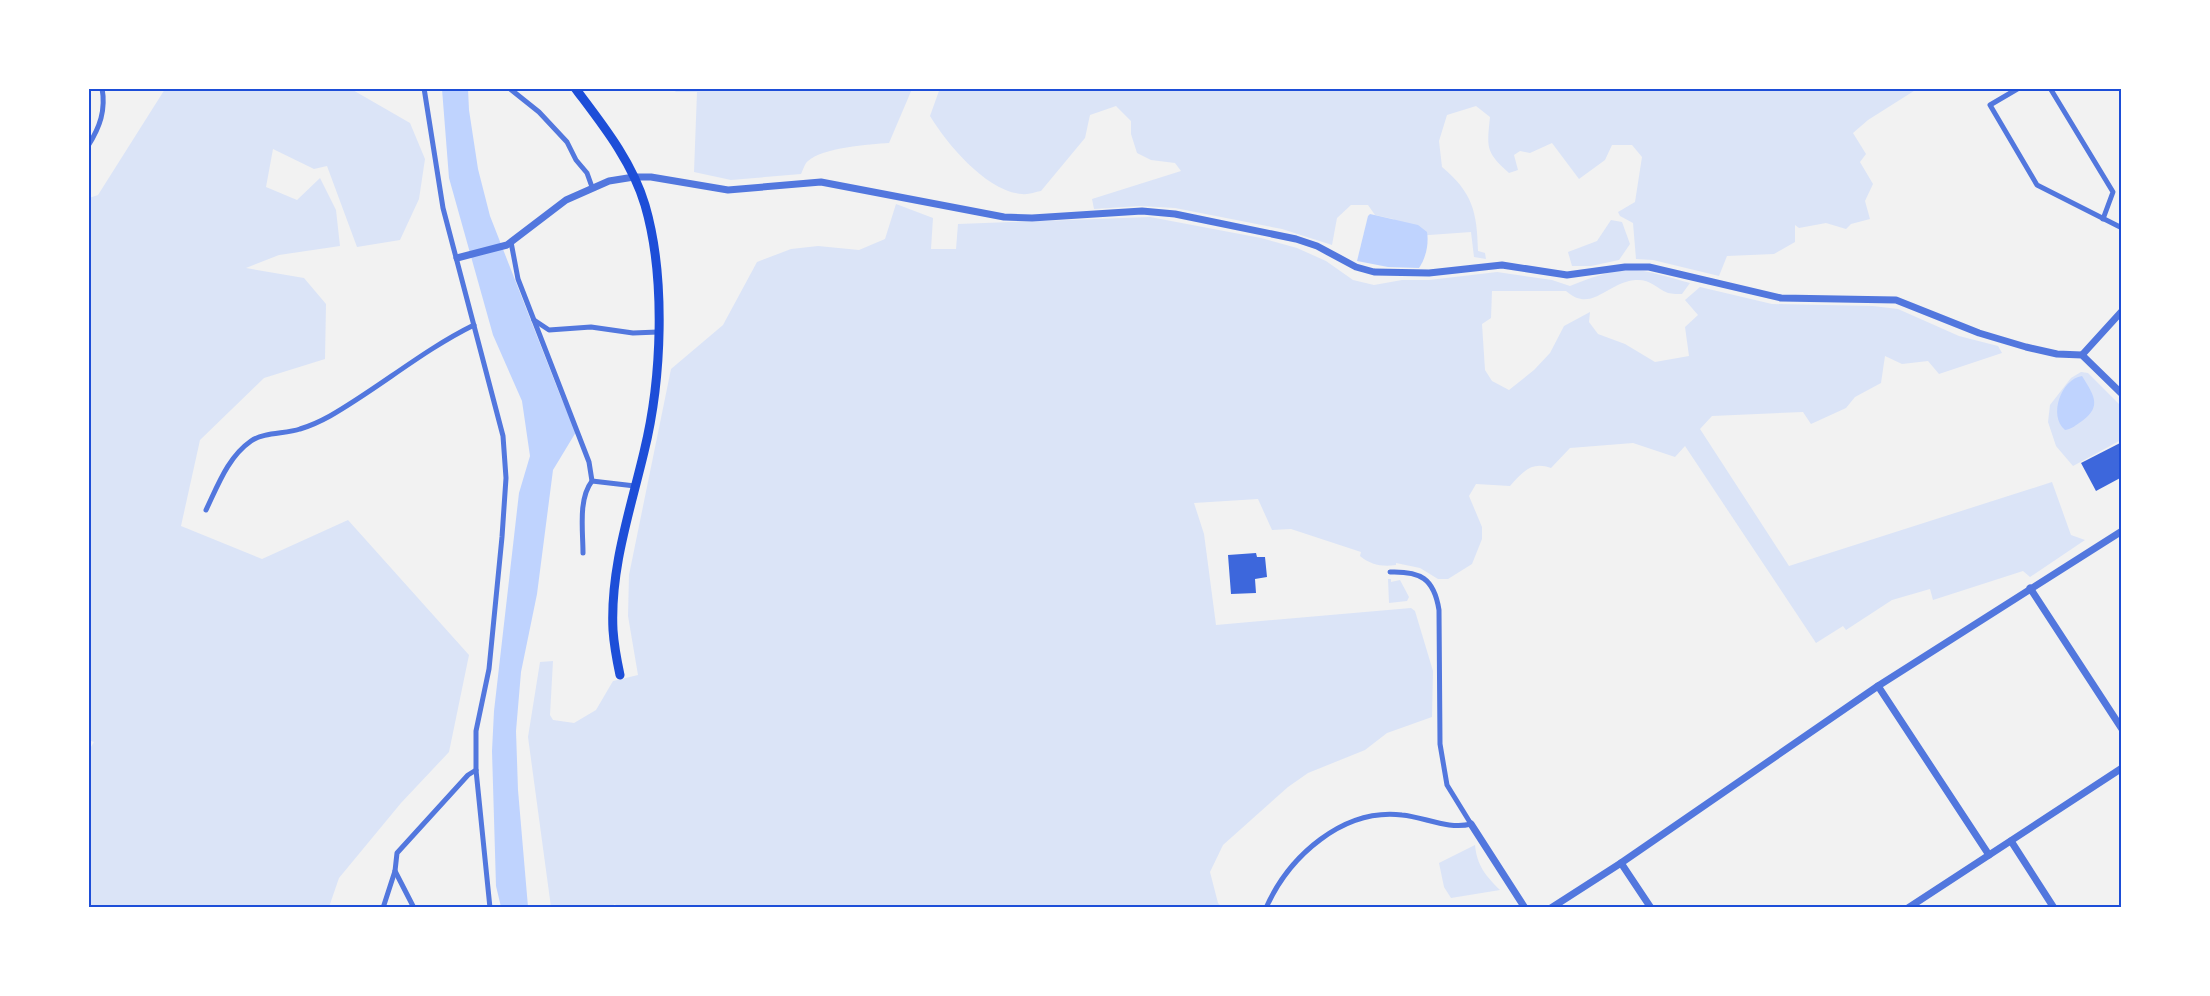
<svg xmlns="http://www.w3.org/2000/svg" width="2210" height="996" viewBox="0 0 2210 996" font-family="'Zilla Slab',serif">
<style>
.green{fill:#dbe4f7}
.water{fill:#bfd3fe}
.building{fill:#3d67dc}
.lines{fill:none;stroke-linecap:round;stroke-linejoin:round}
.minor{stroke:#5277de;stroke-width:5}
.tertiary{stroke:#5277de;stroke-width:7}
.primary{stroke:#1d4ed8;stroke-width:9}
.neatline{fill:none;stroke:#1d4ed8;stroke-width:2}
</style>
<rect width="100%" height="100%" fill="#f2f2f2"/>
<g class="green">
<path d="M940,88L1917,89L1868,120L1853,133L1866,154L1860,162L1873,184L1865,201L1870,219L1851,224L1846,229L1826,223L1799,228L1795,225V242L1774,254L1727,256L1719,276L1653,260L1636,259L1633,223L1620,216L1618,212L1635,202L1642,157L1632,145H1612L1605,160L1579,179L1552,143L1530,153L1520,151L1514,155L1518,170L1509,173C1485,152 1487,147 1490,117L1476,106L1447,115L1439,141L1442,167C1473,193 1477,212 1478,251L1485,253L1486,259L1474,257L1471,232L1415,236L1393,219L1375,215L1368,205H1351L1337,218L1332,245L1282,229L1175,208L1140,206L1094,209L1092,199L1181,171L1175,163L1151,160L1137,153L1131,134V121L1116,106L1090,115L1085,138L1041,191C1035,192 1028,195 1022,194C987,192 947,144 930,116Z"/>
<path d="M165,89H351L410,123L425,159L419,199L400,240L357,247L327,166L314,169L273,149L266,187L297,200L320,178L336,210L340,246L279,255L246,268L304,278L326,304L325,359L264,378L200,440L181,526L262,559L348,520L469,655L449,752L401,803L339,878L329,907H89L88,752L94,742L88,740L89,198L98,195Z"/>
<path d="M672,89H912L889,143C870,144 822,148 808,161C805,163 803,170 801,174L731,180L694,172L697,92H676Z"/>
<path d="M896,204L933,218L931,249H956L958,224L1150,217L1261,238L1297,248L1326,261L1353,280L1374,285L1402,280H1429L1497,272L1552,280L1570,286C1588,279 1610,270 1629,270C1650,270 1670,278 1690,283L1682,294C1678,294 1672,294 1668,293C1653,287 1650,277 1629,281C1604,287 1590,312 1566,291H1492L1491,318L1482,324L1485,370L1492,381L1509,390L1534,370L1550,353L1564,326L1590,312L1589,322L1598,334L1625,344L1655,362L1689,356L1685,327L1698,315L1685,300L1700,287L1772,304L1873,306L1898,309L1959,336L1998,346L2002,353L1939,374L1928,361L1902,364L1885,356L1881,383L1855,397L1846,408L1811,424L1803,412L1712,416L1700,429L1789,566L2052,482L2071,535L2085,540L2030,577L2023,571L1933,600L1930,589L1892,600L1846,630L1843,626L1816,643L1685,446L1675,457L1633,443L1570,448L1551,468C1531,461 1523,472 1510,486L1476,484L1469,496L1482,527V539L1472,564L1448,579H1438L1420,568L1396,563V565C1382,567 1371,565 1360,556L1361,552L1291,529L1272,530L1258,499L1194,503L1204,534L1216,625L1411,608L1415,611L1433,671L1432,717L1387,733L1365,750L1308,773L1288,787L1223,845L1210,872L1218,903L1222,907L623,908L614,904L613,908L551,907L528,737L540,662L553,661L550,715L553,720L574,723L596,710L613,681L638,675L628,616L629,575L671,369L723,325L757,262L791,249L818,246L859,250L885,239Z"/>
<path d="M1611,220L1622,222L1630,244L1619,260L1591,266H1572L1568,252L1597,241Z"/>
<path d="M2081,372L2088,373L2121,406V440L2073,466L2056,446L2048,422L2050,405L2071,378Z"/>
<path d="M1388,579H1391V582L1400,580L1409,597L1407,601L1389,603Z"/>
<path d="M1475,845C1477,866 1486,876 1500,890L1451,898L1444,887L1439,863Z"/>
</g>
<g class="water">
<path d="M442,89H468L469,110L478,169L490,216L560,395L576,432L553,470L537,594L521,672L516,731L518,790L528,907H501L496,886L492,751L494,711L519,493L530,456L522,401L493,335L449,178Z"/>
<path d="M1370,214L1418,225L1427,232C1429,243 1426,258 1419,268L1388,267L1357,261L1368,216Z"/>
<path d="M2082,376C2093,394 2103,406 2082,421C2076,425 2072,429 2065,430C2048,416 2061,379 2082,376Z"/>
</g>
<g class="building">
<path d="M2122,442V477L2096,491L2081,463Z"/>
<path d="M1256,553L1257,557H1265L1267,577L1255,579L1256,593L1231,594L1228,555Z"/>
</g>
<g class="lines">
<g class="minor">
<path d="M424,88L443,208L503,436L506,478L502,537L489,669L476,731V770L490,908"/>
<path d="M509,88L539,112L567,142L576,160L587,173L592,187"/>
<path d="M2019,88L1990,105L2037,185L2122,228"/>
<path d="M2050,88L2113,192L2103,219"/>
<path d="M88,146C100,127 106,110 102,88"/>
<path d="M511,242L518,279L589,462L592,481C578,499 583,531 583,553"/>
<path d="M534,320L549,330L591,327L633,333L658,332"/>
<path d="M592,481L635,486"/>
<path d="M206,510C218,485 228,457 251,441C264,432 286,434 300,429C310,426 321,421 330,416C379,388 423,350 474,325"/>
<path d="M395,871L414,908"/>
<path d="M383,908L395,871L397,853L468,775L476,770"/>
<path d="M1266,908C1289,856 1343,808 1402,815C1424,817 1449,830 1471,824L1447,785L1440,744L1439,610C1434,578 1420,571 1390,572"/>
</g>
<g class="tertiary">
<path d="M457,258L507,245L566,200L609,181L634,177H651L728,190L821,182L1004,217L1032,218L1142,211L1175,214L1296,239L1317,246L1356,267L1374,272L1429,273L1502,265L1567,275L1625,267H1649L1781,298L1896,300L1979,333L2026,347L2057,354L2082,355L2122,394"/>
<path d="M2082,355L2122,311"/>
<path d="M2030,588L2122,729"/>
<path d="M1878,686L1989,855"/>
<path d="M1471,824L1525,908"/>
<path d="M2011,841L2054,908"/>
<path d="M1621,863L1651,908"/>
<path d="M1551,908L1621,863L1878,686L2122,531"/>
<path d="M1908,908L2122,768"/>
</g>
<path class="primary" d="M575,88C602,124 632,161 645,205C666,277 662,379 644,452C630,511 610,569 613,630C614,645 617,661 620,675"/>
</g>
<rect width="2210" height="996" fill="none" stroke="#ffffff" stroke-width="180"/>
<rect x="90" y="90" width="2030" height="816" class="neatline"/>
</svg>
